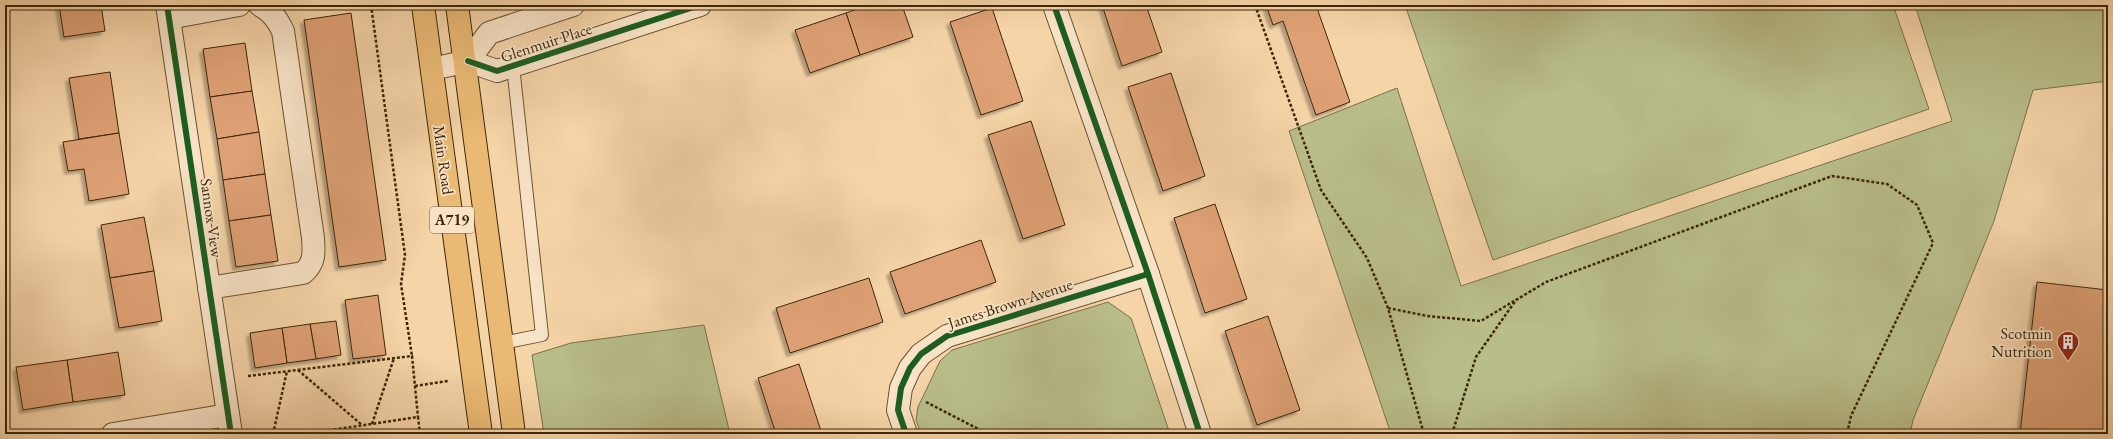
<svg xmlns="http://www.w3.org/2000/svg" width="2113" height="439" viewBox="0 0 2113 439" font-family="'EB Garamond',serif">
<style>
.green{fill:#b8bd8a;stroke:#7a724a}
.building{fill:#dea175;stroke:#3d2709;filter:url(#shadow)}
.lines{fill:none;stroke-linecap:round;stroke-linejoin:round}
.lane-casing{stroke:#6b5231;stroke-width:14}
.street-casing{stroke:#6b5231;stroke-width:24}
.primary-casing{stroke:#3d2709;stroke-width:24}
.path{stroke:#3d2709;stroke-width:2.5;stroke-dasharray:3 2;stroke-linecap:butt}
.lane{stroke:#f8e3c6;stroke-width:12}
.street{stroke:#f8e3c6;stroke-width:22}
.primary{stroke:#eaba74;stroke-width:22}
.cycleway-casing{stroke:#f8e3c6;stroke-width:8}
.cycleway{stroke:#1b5e20;stroke-width:6}
.labels{text-anchor:middle;stroke-width:3.5;stroke-linejoin:round;paint-order:stroke}
.shield{fill:#f8e3c6;stroke:#755f42;stroke-width:1}
.shield-label{font-size:15px;font-weight:bold;fill:#3d2709}
.street-label{font-size:16px;fill:#3d2709;stroke:#f8e3c6}
.poi-label{font-size:16px;fill:#3d2709;stroke:#f8e3c6;text-anchor:end}
</style>
<defs>
<filter id="shadow"><feDropShadow dx="-3.5" dy="3.5" stdDeviation="1" flood-color="#0004"/></filter>
</defs>
<rect width="100%" height="100%" fill="#f5d4a8"/>
<filter id="stains"><feTurbulence type="fractalNoise" baseFrequency=".005" numOctaves="4"/><feColorMatrix values="0 0 0 0 .2 0 0 0 0 .09 0 0 0 0 .02 0 0 0 .5 -.17"/></filter>
<radialGradient id="worn" r=".72"><stop offset=".6" stop-color="#630" stop-opacity="0"/><stop offset="1" stop-color="#630" stop-opacity=".3"/></radialGradient>
<g class="green">
<path d="M1405,5H1893L1929,109L1493,260Z"/>
<path d="M1915,5H2108V81L2033,90L1994,221L1913,420L1910,434H1391L1289,131L1397,88L1461,286L1952,121Z"/>
<path d="M1108,302L1131,318L1170,434H921L916,420L918,407L940,361L952,350Z"/>
<path d="M704,325L730,434H544L532,355L571,343Z"/>
</g>
<g class="building">
<path d="M59,5H101L105,31L64,37Z"/>
<path d="M868,5H902L913,37L860,55L846,13Z"/>
<path d="M1102,5H1146L1162,52L1122,66Z"/>
<path d="M1266,5H1327L1317,8L1350,102L1316,115L1283,21L1273,25Z"/>
<path d="M992,8L1023,101L981,115L950,22Z"/>
<path d="M351,13L386,260L339,267L304,20Z"/>
<path d="M846,13L860,55L810,73L795,30Z"/>
<path d="M245,43L252,91L210,97L203,49Z"/>
<path d="M110,72L119,133L79,139L69,78Z"/>
<path d="M1171,73L1205,176L1163,191L1128,87Z"/>
<path d="M252,91L259,132L217,139L210,97Z"/>
<path d="M1031,121L1065,225L1023,239L988,135Z"/>
<path d="M259,132L265,174L223,180L217,139Z"/>
<path d="M119,133L129,194L89,201L84,169L68,171L63,142Z"/>
<path d="M265,174L271,215L229,221L223,180Z"/>
<path d="M1215,204L1247,299L1205,313L1174,218Z"/>
<path d="M271,215L278,261L236,267L229,221Z"/>
<path d="M144,217L154,271L110,278L101,225Z"/>
<path d="M981,240L996,282L905,314L890,272Z"/>
<path d="M154,271L162,321L119,328L110,278Z"/>
<path d="M869,278L883,322L790,353L776,308Z"/>
<path d="M2037,282L2108,290V434H2020Z"/>
<path d="M378,295L386,355L353,359L345,300Z"/>
<path d="M1268,316L1300,410L1257,425L1225,331Z"/>
<path d="M336,321L341,355L316,359L310,324Z"/>
<path d="M310,324L316,359L287,363L282,328Z"/>
<path d="M282,328L287,363L255,368L250,333Z"/>
<path d="M118,352L125,395L73,402L67,360Z"/>
<path d="M67,360L73,402L23,410L16,367Z"/>
<path d="M799,364L822,434H776L758,378Z"/>
</g>
<g class="lines">
<g class="lane-casing">
<path id="lane" d="M502,343L542,335L513,66"/>
</g>
<g class="street-casing">
<g id="street">
<path d="M167,5L231,434"/>
<path d="M1054,5L1148,274L1200,434"/>
<path d="M169,18L239,5"/>
<path d="M468,61L497,71L700,5"/>
<path d="M468,61L489,33L573,5"/>
<path d="M432,69L468,61"/>
<path d="M209,288L303,273C315,263 314,253 313,238L283,31C277,19 272,12 260,5"/>
<path d="M113,434L228,415"/>
<path d="M906,434L898,410L901,388L910,368L921,354L947,336L1148,274"/>
</g>
</g>
<g class="primary-casing">
<g id="primary">
<path d="M423,5L481,434"/>
<path d="M457,5L514,434"/>
</g>
</g>
<g class="path">
<path d="M371,5L405,255L401,284L412,356"/>
<path d="M1255,5L1321,190L1367,258L1388,308L1424,434"/>
<path d="M1388,308L1427,316L1481,321L1514,301"/>
<path d="M298,370L362,425"/>
<path d="M248,376L412,356L418,417"/>
<path d="M415,386L448,381"/>
<path d="M926,402L988,434"/>
<path d="M372,424L394,358"/>
<path d="M273,434L287,371"/>
<path d="M304,434L418,417L420,434"/>
<path d="M1452,434L1476,357L1516,300L1546,282L1832,176L1887,184L1917,205L1933,243L1851,416L1847,434"/>
</g>
<use href="#lane" class="lane"/>
<use href="#street" class="street"/>
<use href="#primary" class="primary"/>
<g class="cycleway-casing">
<g id="cycleway">
<path d="M167,5L231,434"/>
<path d="M1054,5L1148,274L1200,434"/>
<path d="M468,61L497,71L700,5"/>
<path d="M906,434L898,410L901,388L910,368L921,354L947,336L1148,274"/>
</g>
</g>
<use href="#cycleway" class="cycleway"/>
</g>
<defs>
<g id="building-pin" transform="scale(1.15)"><path d="M0 17L-7.5 6A9.5 9.5 0 1 1 7.5 6Z" fill="#8f2418" stroke="#f8e3c6"/><path d="M-4-6H4V6H1V3H-1V6H-4ZM-2.5-4.3h1.7v1.8h-1.7ZM.8-4.3h1.7v1.8H.8ZM-2.5-1h1.7V.8h-1.7ZM.8-1h1.7V.8H.8Z" fill="#fff"/></g>
</defs>
<g fill-rule="evenodd">
<use href="#building-pin" x="2068" y="342"/>
</g>
<g class="labels">
<rect class="shield" x="430" y="207" width="44" height="26" rx="3"/>
<g class="shield-label">
<text x="452" y="225">A719</text>
</g>
<g class="street-label">
<text transform="translate(546 42) rotate(-18)" y="6">Glenmuir Place</text>
<text transform="translate(444 160) rotate(82)" y="6">Main Road</text>
<text transform="translate(212 218) rotate(82)" y="6">Sannox View</text>
<text transform="translate(1010 303) rotate(-18)" y="6">James Brown Avenue</text>
</g>
<g class="poi-label">
<text x="2052" y="339">Scotmin<tspan x="2052" dy="18">Nutrition</tspan></text>
</g>
</g>
<rect width="2113" height="439" fill="none" stroke="#f5d4a8" stroke-width="20"/>
<rect x="6" y="6" width="2101" height="427" fill="none" stroke="#3d2709" stroke-width="2"/>
<rect x="10" y="10" width="2093" height="419" fill="none" stroke="#3d2709"/>
<rect width="100%" height="100%" filter="url(#stains)"/>
<rect width="100%" height="100%" fill="url(#worn)"/>
</svg>
